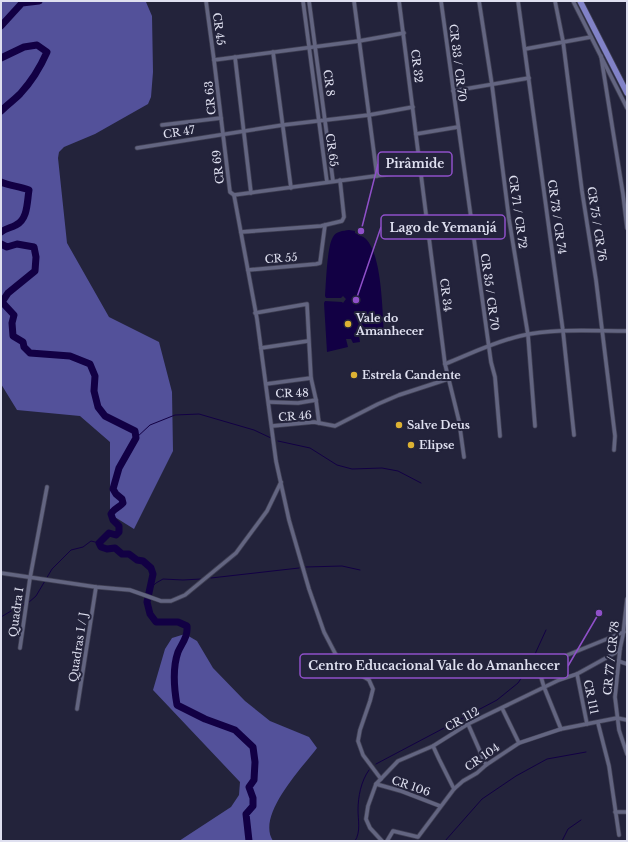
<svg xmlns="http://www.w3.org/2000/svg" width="628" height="842" viewBox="0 0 628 842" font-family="'Libre Baskerville',serif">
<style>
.forest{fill:#53519a}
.water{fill:#120044}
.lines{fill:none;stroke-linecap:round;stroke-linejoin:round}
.stream{stroke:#120044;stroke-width:1}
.river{stroke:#120044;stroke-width:7}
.street-casing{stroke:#3f3f53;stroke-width:5}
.primary-casing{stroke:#3f3f53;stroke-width:7}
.street{stroke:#636581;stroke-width:3.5}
.primary{stroke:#8182c8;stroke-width:5.5}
.poi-dot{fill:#ddb233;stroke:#23233b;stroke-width:1.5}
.labels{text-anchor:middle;stroke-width:4;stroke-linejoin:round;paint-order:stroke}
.street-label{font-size:11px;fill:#dfe0f0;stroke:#23233b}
.poi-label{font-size:11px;font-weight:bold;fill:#dfe0f0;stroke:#23233b;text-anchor:start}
.leader{fill:none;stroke:#8f50c9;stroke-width:1.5}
.callout-dot{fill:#8f50c9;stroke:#23233b;stroke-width:1.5}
.callout{fill:#23233b;stroke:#8f50c9;stroke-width:1.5}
.callout-label{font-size:12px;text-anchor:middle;font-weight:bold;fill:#dfe0f0}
</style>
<rect width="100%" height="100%" fill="#23233b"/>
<g class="forest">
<path d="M1,1H144L146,2L152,16L153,72L151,97L148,104L95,134L64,147L59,152L58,158L67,243L109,317L159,342L172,392L173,451L134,529L110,514V442L80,416L17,410L1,384Z"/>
<path d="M185,634L197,641L213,668L245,701L270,721L309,737L317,748C302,768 256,815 273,841H179L231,807L239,795L240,782L153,690L165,649L172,638Z"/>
</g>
<path class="water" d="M349,230L355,231V233C358,235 363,236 366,239C382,256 382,308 384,332L367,336L366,328L361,325L358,330L360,342L353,343L351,339H346L348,347L327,352L324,303L325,301L342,302L343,303L346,299L343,296L341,298H326L325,296C326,283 327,246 333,237C336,231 343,231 349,230Z"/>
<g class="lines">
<g class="stream">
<path d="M136,438L150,425L175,415L199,414L254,430L271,438"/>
<path d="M278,441L310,448L337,465L352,469L382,468L398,471L421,483"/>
<path d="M306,567L342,566L360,570"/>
<path d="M211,578L299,568"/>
<path d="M150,589L156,583L163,579L183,580L201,579"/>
<path d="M28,603L36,596L52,569L71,550L83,547L91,541L99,543"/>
<path d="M1,617L16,608L25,604"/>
<path d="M376,764L497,700L518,683L530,665L546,630"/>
<path d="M355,841C361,832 358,820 358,810C358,797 361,781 369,770"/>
<path d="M445,841L482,799L516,776L547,759L586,752"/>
<path d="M562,841L568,829L581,820"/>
</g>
<g class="river">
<path d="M1,26L22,3L39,1"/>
<path d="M1,58L24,47L37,45L47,52C40,68 32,81 20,94C14,100 7,105 1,111"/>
<path d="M1,182C10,186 19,186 29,190C27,202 28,219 16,225C11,228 6,228 1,232"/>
<path d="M1,244L7,247L17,244L34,247L36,257L35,271L8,293L2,302L14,315L12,323L13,336L23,342L24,347L30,353L70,356L90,364L95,376L94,391L98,407L105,416L135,431L136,438L119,468L113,489L116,494L122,499L123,503C120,507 113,509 111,514L113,520L119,526V532L116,535L109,533L99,543L101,547L107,549L115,548L122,554H129L137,560L143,561L151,568L153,574L147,602L150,614L156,622H178L187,626C188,637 182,643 178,652C172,669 174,688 177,705L205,719L235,730L253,747L255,762L254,780L249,787L253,798V806L246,814L249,841"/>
</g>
<g class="street-casing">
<g id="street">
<path d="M206,1L214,60L230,192L234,195"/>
<path d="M303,1L327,182"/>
<path d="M309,1L333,181"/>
<path d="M354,1L377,176"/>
<path d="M399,1L445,364L459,421L464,457"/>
<path d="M441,1L491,362L495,377L500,436"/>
<path d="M479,1L492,85L509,219L528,335L535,426"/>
<path d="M518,1L563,331L574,435"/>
<path d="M555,1L563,41L582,191L596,280L615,436L614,450"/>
<path d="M573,1L627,108"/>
<path d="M525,49L591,37"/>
<path d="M273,52L291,188"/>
<path d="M601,56L623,194L627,228"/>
<path d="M235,57L251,193"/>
<path d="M214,60L359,41L404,33"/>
<path d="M453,91L529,78"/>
<path d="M162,125L221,118"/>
<path d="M416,134L458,127"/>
<path d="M137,148L283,125L369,115L413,107"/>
<path d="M234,195L257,319L276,461L289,520L309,589L324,632L336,655L343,664L369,680L373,689L370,701L360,730L358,741L363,755L381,779"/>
<path d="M234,195L420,170"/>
<path d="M241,232L321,226L342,221L344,217L340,180"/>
<path d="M248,270L316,264L320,263L325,225"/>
<path d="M255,313L307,304L311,378L316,400L319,423"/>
<path d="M261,348L308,341"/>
<path d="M445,364C470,354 494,342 520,336C555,328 592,331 627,331"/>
<path d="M266,384L311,378"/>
<path d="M269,402L298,403L316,400"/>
<path d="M272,426L314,422L335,426L378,404L399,395L448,379"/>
<path d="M1,573L96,587L130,590L161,601H171L185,595L236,553L267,511L281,482"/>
<path d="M627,599L623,635L620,649L615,697L619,730L627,754"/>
<path d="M20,648L30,578L47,487"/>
<path d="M618,661L627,664"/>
<path d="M577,674L587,724"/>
<path d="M502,708L519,743"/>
<path d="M77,709L96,587"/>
<path d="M598,723L609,766L619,835"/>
<path d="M468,724L486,765"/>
<path d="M561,729L544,687L538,667L624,632"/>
<path d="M433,746L439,759L454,789"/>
<path d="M376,784L401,791L440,806"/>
<path d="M615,812H627"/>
<path d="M382,841L370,828L366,819L368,806L376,784L398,761L433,746L468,724L559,680L577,674L615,653L620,649"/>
<path d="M387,841L393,831L418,837L454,789L463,781L477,773L486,765L519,743L561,729L617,718L627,720"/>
</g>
</g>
<g class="primary-casing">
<path id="primary" d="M580,1L627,93"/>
</g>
<use href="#street" class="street"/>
<use href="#primary" class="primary"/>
</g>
<g class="poi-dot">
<circle cx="348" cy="324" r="4"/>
<circle cx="354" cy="375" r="4"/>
<circle cx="399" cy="425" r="4"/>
<circle cx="411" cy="445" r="4"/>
</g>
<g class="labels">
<g class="street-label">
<text transform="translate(219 29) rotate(82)" y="4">CR 45</text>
<text transform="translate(458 63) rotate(83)" y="4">CR 33 / CR 70</text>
<text transform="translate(417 66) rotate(83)" y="4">CR 32</text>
<text transform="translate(329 83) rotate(82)" y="4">CR 8</text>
<text transform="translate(210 98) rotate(-96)" y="4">CR 63</text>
<text transform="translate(179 132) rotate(-9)" y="4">CR 47</text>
<text transform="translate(332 150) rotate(82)" y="4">CR 65</text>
<text transform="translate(218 167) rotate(-97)" y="4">CR 69</text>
<text transform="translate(518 212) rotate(82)" y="4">CR 71 / CR 72</text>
<text transform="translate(557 217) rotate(82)" y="4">CR 73 / CR 74</text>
<text transform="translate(597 224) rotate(81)" y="4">CR 75 / CR 76</text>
<text transform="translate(281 258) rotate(-4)" y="4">CR 55</text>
<text transform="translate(490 292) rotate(82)" y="4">CR 35 / CR 70</text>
<text transform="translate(446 295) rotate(83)" y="4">CR 34</text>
<text transform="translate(292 393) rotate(-2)" y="4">CR 48</text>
<text transform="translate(295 416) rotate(-4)" y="4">CR 46</text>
<text transform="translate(16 612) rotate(-82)" y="4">Quadra I</text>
<text transform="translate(78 647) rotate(-81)" y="4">Quadras I / J</text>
<text transform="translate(611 658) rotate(-84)" y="4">CR 77 / CR 78</text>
<text transform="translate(591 697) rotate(78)" y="4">CR 111</text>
<text transform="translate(462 719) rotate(-29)" y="4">CR 112</text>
<text transform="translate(482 757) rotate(-35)" y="4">CR 104</text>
<text transform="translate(411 786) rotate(19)" y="4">CR 106</text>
</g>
<g class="poi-label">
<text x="356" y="322">Vale do<tspan x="356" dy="13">Amanhecer</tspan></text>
<text x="362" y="379">Estrela Candente</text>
<text x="407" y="429">Salve Deus</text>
<text x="419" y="449">Elipse</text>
</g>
</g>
<path class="leader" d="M361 231L378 164M356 300L381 227M599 613L568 666"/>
<g class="callout-dot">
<circle cx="361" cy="231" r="4"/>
<circle cx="356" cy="300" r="4"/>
<circle cx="599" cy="613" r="4"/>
</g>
<g class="callout">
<rect x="378" y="152" width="74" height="24" rx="4"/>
<rect x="381" y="215" width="124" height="24" rx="4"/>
<rect x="300" y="654" width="268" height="24" rx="4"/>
</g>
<g class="callout-label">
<text x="415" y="168">Pirâmide</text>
<text x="443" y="232">Lago de Yemanjá</text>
<text x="434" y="670">Centro Educacional Vale do Amanhecer</text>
</g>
<rect width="628" height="842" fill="none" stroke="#dfe0f0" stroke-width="4"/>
</svg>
